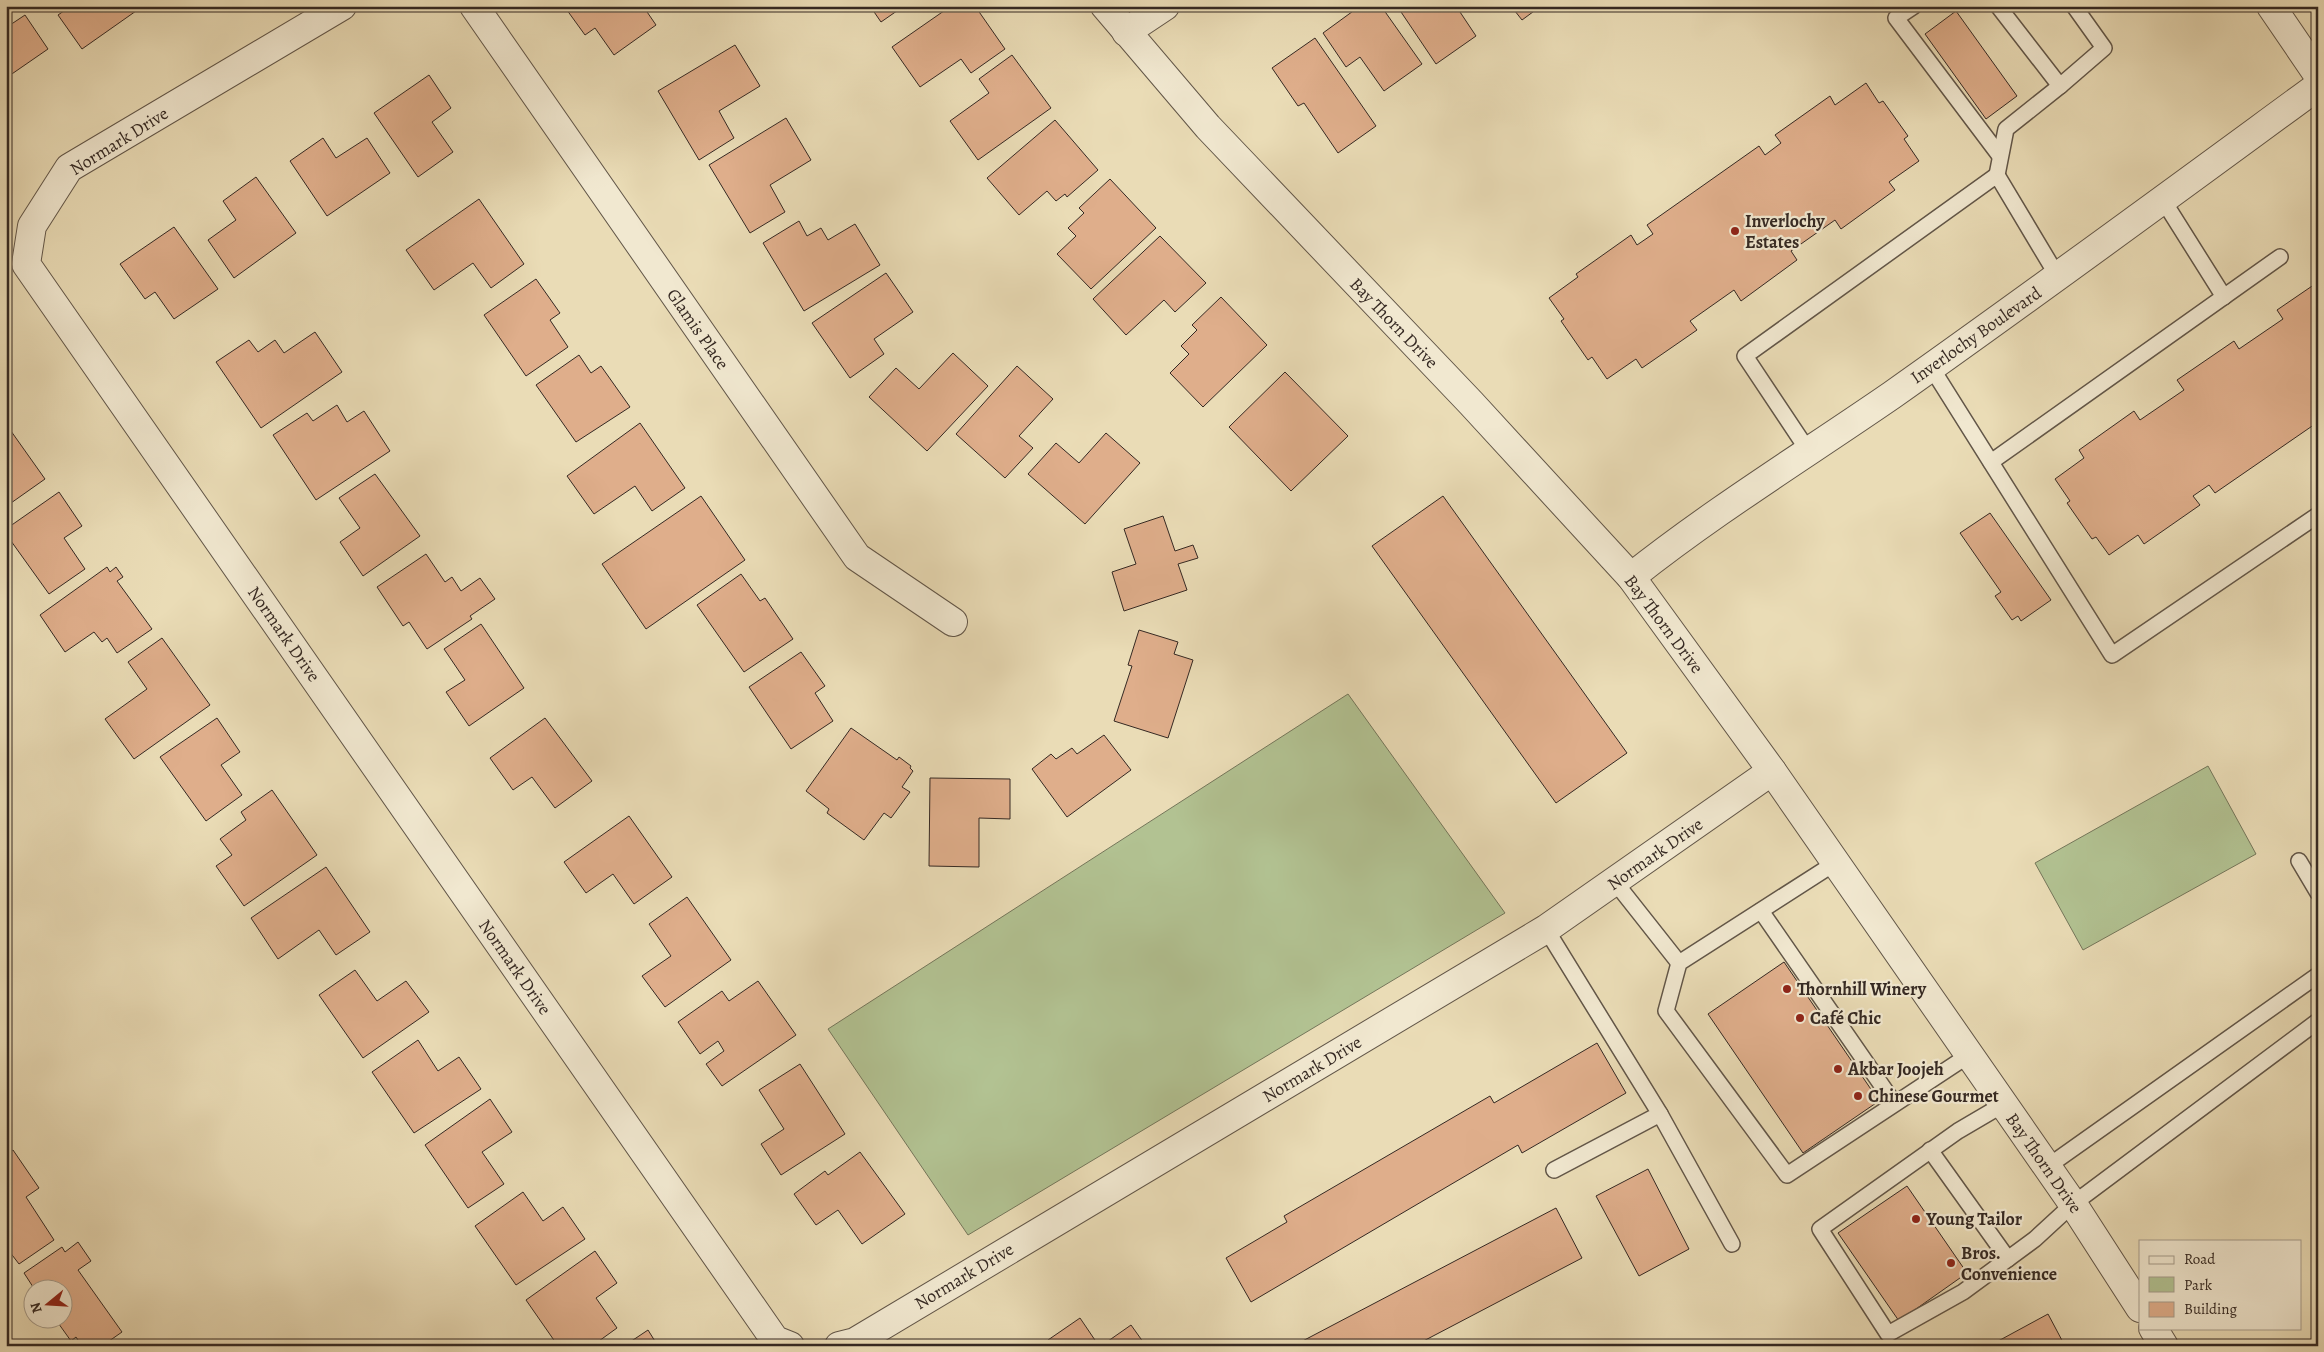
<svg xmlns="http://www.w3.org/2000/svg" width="2324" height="1352" viewBox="0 0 2324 1352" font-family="Alegreya,serif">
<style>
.green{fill:#b2c292;stroke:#74765a}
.building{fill:#dfae8b;stroke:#352923}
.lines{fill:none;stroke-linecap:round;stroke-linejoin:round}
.service-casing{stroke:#625648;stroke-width:18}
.minor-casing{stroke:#625648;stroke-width:30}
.service{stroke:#f1e8d0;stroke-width:15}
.minor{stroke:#f1e8d0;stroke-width:28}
.poi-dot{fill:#8f2418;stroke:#f1e8d0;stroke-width:2}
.labels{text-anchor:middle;stroke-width:4.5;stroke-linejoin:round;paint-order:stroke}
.street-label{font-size:18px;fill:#352923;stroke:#f1e8d0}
.poi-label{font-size:18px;font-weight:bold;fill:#352923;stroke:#f1e8d0;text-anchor:start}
</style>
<rect width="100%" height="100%" fill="#eadcb6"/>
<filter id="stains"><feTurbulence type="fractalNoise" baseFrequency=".004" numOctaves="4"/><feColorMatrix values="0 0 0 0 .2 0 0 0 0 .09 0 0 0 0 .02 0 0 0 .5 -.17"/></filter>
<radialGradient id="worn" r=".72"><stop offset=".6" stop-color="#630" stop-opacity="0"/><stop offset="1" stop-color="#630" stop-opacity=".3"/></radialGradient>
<g class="green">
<path d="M1348,694L1505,913L968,1235L828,1029Z"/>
<path d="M2208,766L2256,854L2083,950L2035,863Z"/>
</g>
<g class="building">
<path d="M71,6H133L136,11L82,49L58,15Z"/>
<path d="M564,6H643L656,25L614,55L595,28L585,35Z"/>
<path d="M870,6H904L881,22Z"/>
<path d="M951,6H975L1005,49L971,73L961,59L920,87L892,47Z"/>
<path d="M1360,6H1381L1422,64L1384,91L1360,57L1346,67L1323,33Z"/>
<path d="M1397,6H1456L1476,36L1436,64Z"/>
<path d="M1511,6H1541L1522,20Z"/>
<path d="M1956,11L2017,96L1986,119L1925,34Z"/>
<path d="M25,15L48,49L6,78V20L10,25Z"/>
<path d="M1315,38L1376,126L1338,153L1304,103L1298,106L1272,68Z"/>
<path d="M735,45L760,86L719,111L734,138L699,160L658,91Z"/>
<path d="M1012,55L1051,108L978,160L950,121L989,93L979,79Z"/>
<path d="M429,75L451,108L432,122L453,152L418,177L374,113Z"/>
<path d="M1866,83L1879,103L1883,101L1908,136L1904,139L1919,161L1889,182L1895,190L1841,229L1835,220L1791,251L1797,260L1741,301L1734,290L1690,321L1697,330L1642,368L1636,359L1607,379L1592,357L1588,360L1561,321L1564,319L1549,298L1578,277L1576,274L1631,235L1637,245L1653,234L1647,225L1759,146L1765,155L1781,143L1775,135L1830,96L1835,105Z"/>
<path d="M786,118L811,160L770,185L785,212L750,233L709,165Z"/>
<path d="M1055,120L1098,170L1067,197L1065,194L1056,201L1047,191L1019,215L987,178Z"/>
<path d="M323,138L336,158L367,138L390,173L327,216L290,161Z"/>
<path d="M256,177L296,233L234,278L208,240L236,220L223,201Z"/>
<path d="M1110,179L1156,228L1091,289L1057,254L1076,236L1068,228L1084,213L1079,208Z"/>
<path d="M479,199L524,264L491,288L473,263L434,290L406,250Z"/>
<path d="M799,221L807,236L821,228L828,240L855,224L880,265L804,311L763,243Z"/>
<path d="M174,227L218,289L174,319L155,292L145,299L120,264Z"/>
<path d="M1160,236L1206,283L1175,312L1164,300L1126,335L1093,299Z"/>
<path d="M886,273L913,312L874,339L884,354L850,378L812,323Z"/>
<path d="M536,279L560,313L550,320L568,347L526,376L484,315Z"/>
<path d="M2318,282V422L2215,493L2209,485L2193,496L2200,505L2144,544L2138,535L2109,555L2096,537L2092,539L2067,503L2070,501L2055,479L2084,458L2079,450L2134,411L2140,420L2184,390L2177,380L2234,341L2239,349L2283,319L2277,310Z"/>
<path d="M1221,297L1267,345L1203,407L1170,373L1189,354L1181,346L1197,330L1192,325Z"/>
<path d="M315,332L342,372L261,428L216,362L249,340L258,352L275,340L284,353Z"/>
<path d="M953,353L988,386L927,451L869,397L896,368L919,389Z"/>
<path d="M579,355L591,373L601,366L630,407L576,442L536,385Z"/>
<path d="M1017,366L1053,399L1019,436L1033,448L1005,478L956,434Z"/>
<path d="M1285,372L1348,436L1291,491L1229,427Z"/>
<path d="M337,405L347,422L364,411L390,451L316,500L273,435L307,413L313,421Z"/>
<path d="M640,423L685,488L652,511L635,486L594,514L567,476Z"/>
<path d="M6,424L45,479L11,503L6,496Z"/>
<path d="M1106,433L1140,463L1085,524L1028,474L1056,443L1079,463Z"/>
<path d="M375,474L420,536L363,576L340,542L360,528L339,498Z"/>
<path d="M59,492L82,526L64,538L85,569L49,594L6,534V529Z"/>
<path d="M701,496L745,560L646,629L602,564Z"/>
<path d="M1443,496L1627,753L1556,803L1372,546Z"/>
<path d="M1990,513L2051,600L2021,621L2018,616L2012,620L1995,596L2001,592L1960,533Z"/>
<path d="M1163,516L1175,551L1193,545L1198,558L1178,564L1187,590L1124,611L1112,572L1136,564L1124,529Z"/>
<path d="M426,554L445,582L452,577L461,591L480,578L495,599L470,616L472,619L427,649L409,622L403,626L377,587Z"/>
<path d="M107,567L110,572L116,567L123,577L117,581L152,629L117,653L107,638L102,642L94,632L65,652L40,615Z"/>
<path d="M741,574L760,601L765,598L793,639L744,672L697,605Z"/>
<path d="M481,624L524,688L469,726L446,692L465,680L444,649Z"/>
<path d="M1139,630L1178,642L1174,654L1193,660L1168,738L1114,721L1132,666L1128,665Z"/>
<path d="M162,638L210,705L134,759L105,719L147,689L128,662Z"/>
<path d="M801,652L825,686L815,693L833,721L791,749L749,687Z"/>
<path d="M217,718L240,752L221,765L242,795L206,821L160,757Z"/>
<path d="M545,718L592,781L555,808L532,777L513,790L490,758Z"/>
<path d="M851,728L897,760L899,757L911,766L910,768L913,771L902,787L910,792L891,818L884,813L864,840L827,813L829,809L806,791Z"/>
<path d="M1104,735L1131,770L1067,817L1032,769L1051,754L1056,759L1072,748L1077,754Z"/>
<path d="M930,778L1010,779V819L979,818V867L929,866Z"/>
<path d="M272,790L317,855L244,906L216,866L232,855L220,839L246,820L241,812Z"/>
<path d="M629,816L672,877L634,904L613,874L586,893L564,862Z"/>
<path d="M326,867L370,932L336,955L319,930L278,959L251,918Z"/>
<path d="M687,897L731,960L665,1007L642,976L671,956L649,924Z"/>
<path d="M1784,962L1879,1101L1803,1153L1708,1014Z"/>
<path d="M355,970L377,1001L406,981L429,1012L363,1058L319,995Z"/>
<path d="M758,981L796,1035L722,1086L706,1064L724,1051L718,1041L700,1054L678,1022L722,991L729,1001Z"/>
<path d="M418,1040L438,1071L459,1057L481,1089L414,1133L372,1072Z"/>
<path d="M1597,1043L1626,1093L1522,1153L1518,1145L1251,1302L1226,1258L1287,1222L1284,1216L1490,1096L1494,1103Z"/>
<path d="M800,1064L845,1134L781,1175L761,1144L784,1129L759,1090Z"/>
<path d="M490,1099L512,1132L482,1152L504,1184L468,1208L425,1145Z"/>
<path d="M13,1150L39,1188L26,1197L54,1240L19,1264L6,1247V1155Z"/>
<path d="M860,1152L905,1214L862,1244L838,1210L816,1225L794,1194L825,1171L828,1175Z"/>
<path d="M1648,1169L1689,1249L1639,1276L1596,1196Z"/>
<path d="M1907,1186L1967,1273L1899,1321L1838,1233Z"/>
<path d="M523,1192L543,1221L563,1207L585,1239L516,1285L475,1226Z"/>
<path d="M1556,1208L1582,1258L1414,1346H1293Z"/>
<path d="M78,1242L91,1261L78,1270L122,1332L102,1346H82L76,1337L71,1341L56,1320H62V1290H35L24,1273L62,1247L65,1252Z"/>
<path d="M595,1251L617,1283L596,1298L617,1328L592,1346H558L526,1300Z"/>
<path d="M2048,1314L2065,1346H1989Z"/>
<path d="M1080,1318L1099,1346H1052L1048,1340Z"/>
<path d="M1131,1325L1146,1346H1101Z"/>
<path d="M648,1330L658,1346H624Z"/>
</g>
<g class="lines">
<g class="service-casing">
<g id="service">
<path d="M1914,6L1896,18L2000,156"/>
<path d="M1998,6L2060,86"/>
<path d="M1997,175L2006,129L2060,86L2104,48L2074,6"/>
<path d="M2163,200L2224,297"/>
<path d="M1931,367L2112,655L2318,515"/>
<path d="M1809,452L1745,356L1997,175L2058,277"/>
<path d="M1991,462L2280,257"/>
<path d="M2299,861L2318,893"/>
<path d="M1835,863L1679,963L1666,1011L1787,1175L1969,1055"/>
<path d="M1615,882L1679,963"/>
<path d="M1761,911L1894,1103"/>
<path d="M1546,929L1660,1114L1554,1170"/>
<path d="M2004,1104L1958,1131L1820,1229L1888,1334L1963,1292L2035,1239L2073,1204L2318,1021"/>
<path d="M1660,1114L1732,1244"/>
<path d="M1930,1150L2008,1259"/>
<path d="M2047,1167L2318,975"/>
</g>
</g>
<g class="minor-casing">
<g id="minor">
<path d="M342,6L69,168L32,226L26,264L775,1340L790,1346"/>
<path d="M474,6L857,557L953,622"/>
<path d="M1105,6L1208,127L1471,403L1631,577L1772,771L2073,1204L2140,1308"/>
<path d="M2271,6L2318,75"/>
<path d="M1126,32L1165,6"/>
<path d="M1631,577C1714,511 1805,455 1892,395C2035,294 2176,190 2318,86"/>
<path d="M2153,1328L2164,1346"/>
<path d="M839,1346L855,1342L1546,929L1772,771"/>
</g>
</g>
<use href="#service" class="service"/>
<use href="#minor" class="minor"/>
</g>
<g class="poi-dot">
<circle cx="1735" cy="231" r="5"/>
<circle cx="1787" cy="989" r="5"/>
<circle cx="1800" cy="1018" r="5"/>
<circle cx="1838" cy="1069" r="5"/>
<circle cx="1858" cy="1096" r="5"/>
<circle cx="1916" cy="1219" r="5"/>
<circle cx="1951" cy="1263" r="5"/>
</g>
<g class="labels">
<g class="street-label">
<text transform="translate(119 141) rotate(-32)" y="6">Normark Drive</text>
<text transform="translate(1394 323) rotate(46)" y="6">Bay Thorn Drive</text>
<text transform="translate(698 329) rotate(55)" y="6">Glamis Place</text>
<text transform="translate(1976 335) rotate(-35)" y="6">Inverlochy Boulevard</text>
<text transform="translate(1664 624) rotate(53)" y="6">Bay Thorn Drive</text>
<text transform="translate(284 634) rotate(55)" y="6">Normark Drive</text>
<text transform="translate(1655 854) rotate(-35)" y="6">Normark Drive</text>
<text transform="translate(515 967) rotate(55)" y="6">Normark Drive</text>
<text transform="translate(1312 1069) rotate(-31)" y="6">Normark Drive</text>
<text transform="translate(2044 1163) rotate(55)" y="6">Bay Thorn Drive</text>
<text transform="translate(964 1276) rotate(-31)" y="6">Normark Drive</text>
</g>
<g class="poi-label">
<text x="1745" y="227">Inverlochy<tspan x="1745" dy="21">Estates</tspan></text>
<text x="1797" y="995">Thornhill Winery</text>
<text x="1810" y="1024">Café Chic</text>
<text x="1848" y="1075">Akbar Joojeh</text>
<text x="1868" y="1102">Chinese Gourmet</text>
<text x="1926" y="1225">Young Tailor</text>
<text x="1961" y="1259">Bros.<tspan x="1961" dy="21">Convenience</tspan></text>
</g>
</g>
<rect width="2324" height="1352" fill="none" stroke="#eadcb6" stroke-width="25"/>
<rect x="8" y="8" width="2309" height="1337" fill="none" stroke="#352923" stroke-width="2.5"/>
<rect x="12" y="12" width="2299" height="1327" fill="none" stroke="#352923"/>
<rect x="2139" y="1240" width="162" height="90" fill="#f1e8d0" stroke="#a69c8b"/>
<rect x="2149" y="1256" width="25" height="8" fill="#f1e8d0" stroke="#a69c8b"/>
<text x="2184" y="1264" font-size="15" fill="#352923">Road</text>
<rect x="2149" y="1277" width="25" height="15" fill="#b2c292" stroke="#a69c8b"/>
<text x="2184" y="1290" font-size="15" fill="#352923">Park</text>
<rect x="2149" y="1302" width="25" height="15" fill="#dfae8b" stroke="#a69c8b"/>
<text x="2184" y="1314" font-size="15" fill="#352923">Building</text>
<g transform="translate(48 1304) rotate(252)"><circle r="24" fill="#f1e8d0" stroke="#a69c8b"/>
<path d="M0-4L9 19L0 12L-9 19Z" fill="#8f2418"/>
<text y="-8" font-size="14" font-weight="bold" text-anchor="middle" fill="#352923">N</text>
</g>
<rect width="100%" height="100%" filter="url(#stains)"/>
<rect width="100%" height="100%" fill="url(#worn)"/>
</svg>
